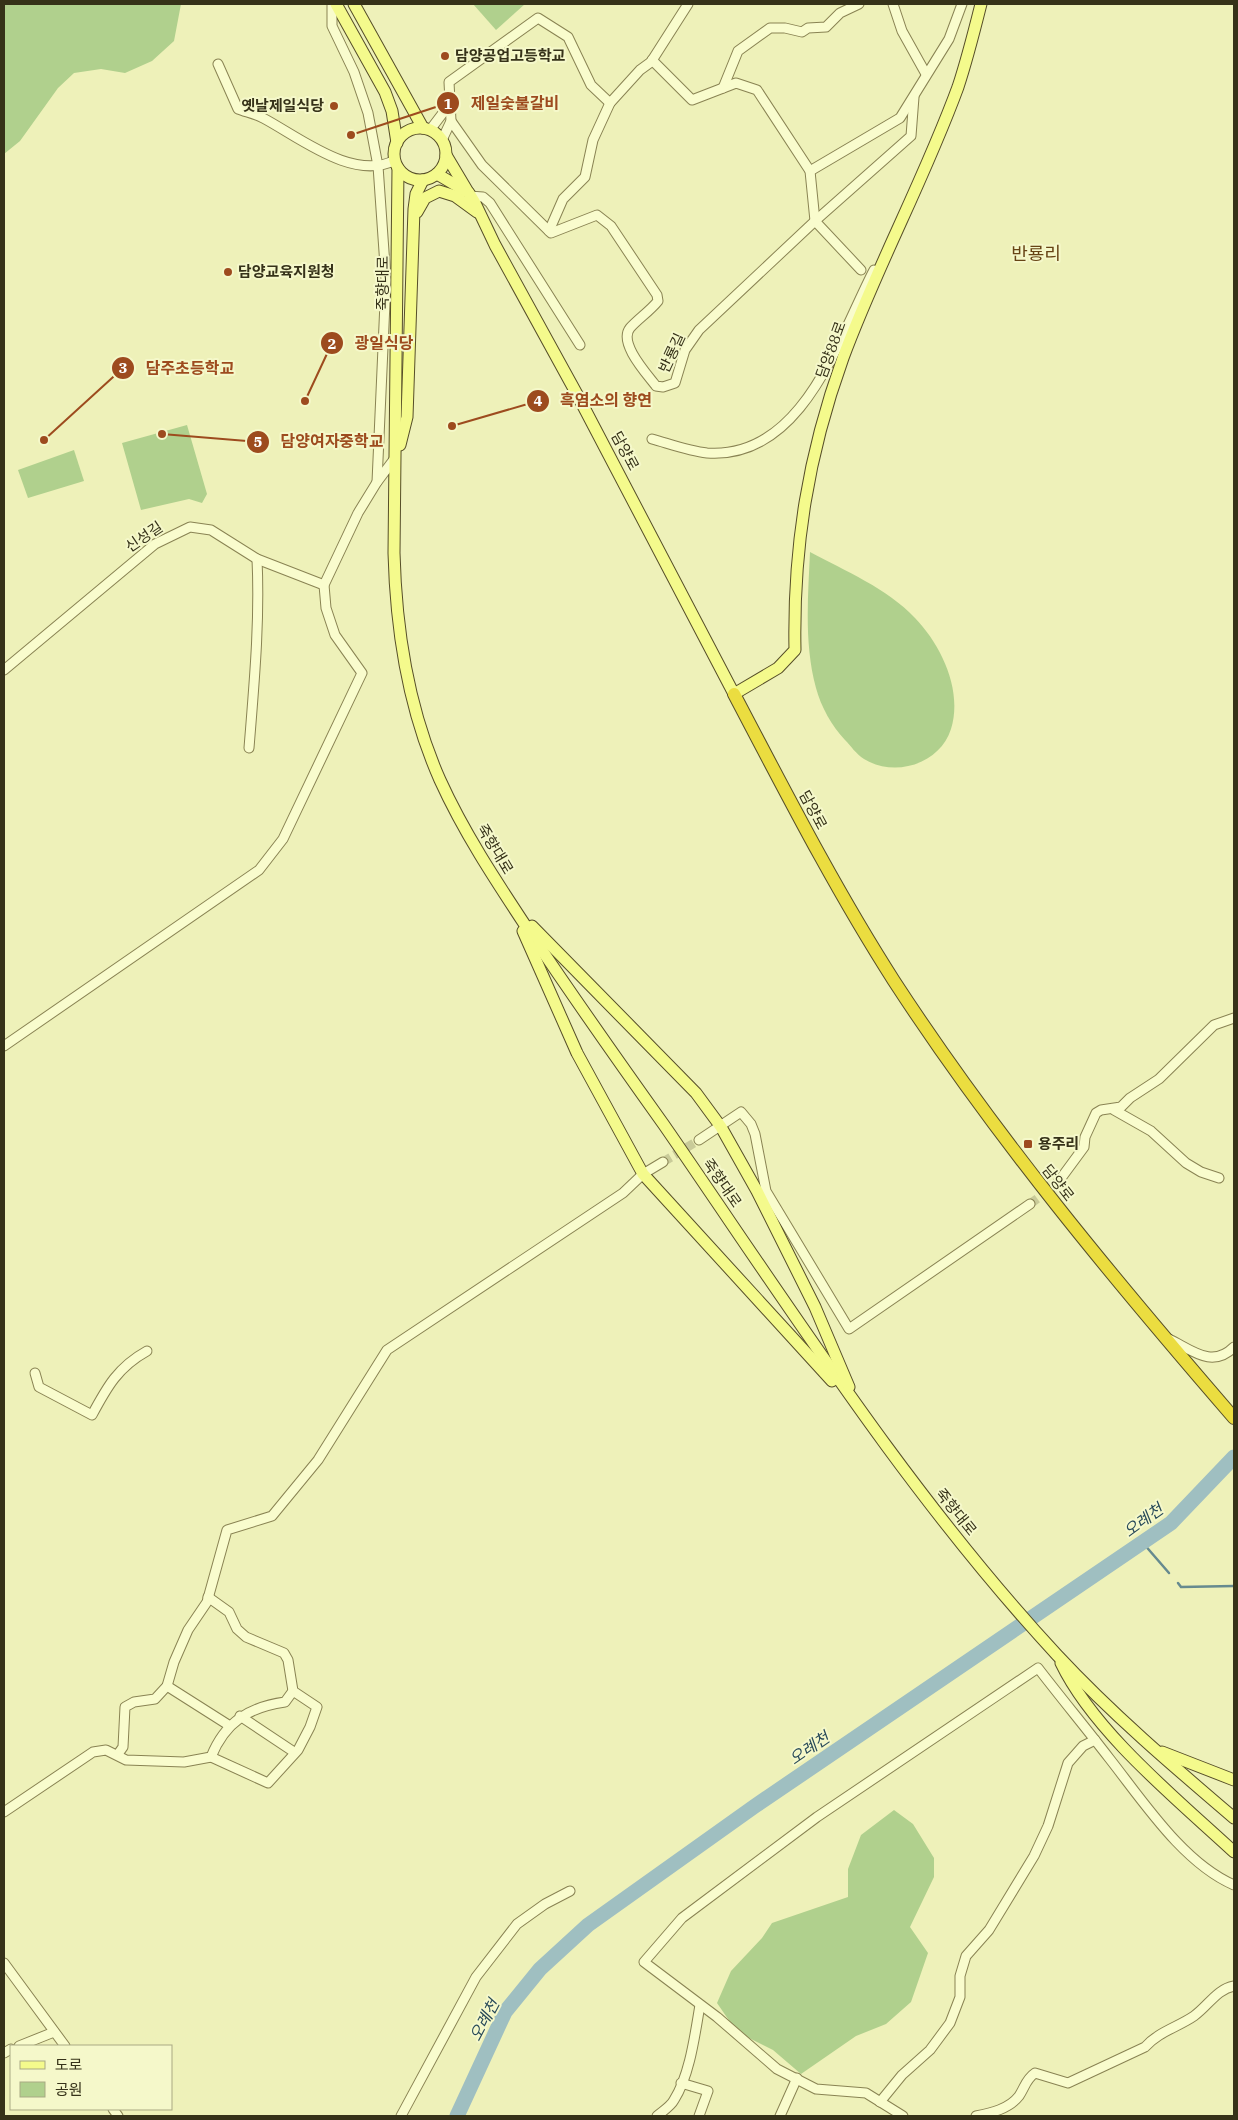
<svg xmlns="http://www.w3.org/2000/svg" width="1238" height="2120" viewBox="0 0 1238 2120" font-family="'IBM Plex Serif','Noto Sans KR',serif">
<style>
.green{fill:#b0d08d}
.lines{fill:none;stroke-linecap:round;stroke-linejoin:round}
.stream{stroke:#668a8f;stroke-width:2.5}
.river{stroke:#9fbfc1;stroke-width:15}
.minor-tunnel{stroke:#c9cb99;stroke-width:9;stroke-dasharray:9 4.5;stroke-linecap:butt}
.minor-casing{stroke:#898353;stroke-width:11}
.major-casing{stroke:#564e28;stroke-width:13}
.highway-casing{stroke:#564e28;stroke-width:14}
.minor{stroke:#f9fccd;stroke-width:9}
.major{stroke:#f4fa8c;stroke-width:11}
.highway{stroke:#ebdd40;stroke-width:12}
.poi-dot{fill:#9d4b1e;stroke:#f5f8ca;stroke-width:2}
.labels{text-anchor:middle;stroke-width:4;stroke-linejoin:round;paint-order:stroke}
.poi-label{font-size:15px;font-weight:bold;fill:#363219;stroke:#f5f8ca;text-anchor:start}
.street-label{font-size:15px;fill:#363219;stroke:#f5f8ca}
.water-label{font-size:16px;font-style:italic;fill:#274958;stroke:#f5f8ca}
.quarter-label{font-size:18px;fill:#674415;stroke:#f5f8ca}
.leader{fill:none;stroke:#9d4b1e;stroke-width:2}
.callout-dot{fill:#9d4b1e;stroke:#f5f8ca;stroke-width:2}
.mark-label{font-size:15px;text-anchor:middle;font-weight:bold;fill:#fff}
.callout-label{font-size:16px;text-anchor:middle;font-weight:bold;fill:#9d4b1e;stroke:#f5f8ca;stroke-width:4;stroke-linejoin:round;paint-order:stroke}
</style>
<rect width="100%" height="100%" fill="#eef1b9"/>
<g class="green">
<path d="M4,4H181L174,41L152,61L125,73L101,69L74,73L58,88L20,141L4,154Z"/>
<path d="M473,4H525L496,30Z"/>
<path d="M187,425L207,494L202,503L189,499L141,510L122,443Z"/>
<path d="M74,450L84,481L28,498L18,470Z"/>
<path d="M810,552C845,571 887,588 915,618C941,645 963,690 951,729C940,764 895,778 864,759C856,754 851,746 845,740C832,726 821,707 816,688C804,644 808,597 810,552Z"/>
<path d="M894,1810L913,1824L934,1858V1877L910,1927L928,1953L911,2002L886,2024L856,2036L801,2074L773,2050L737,2032L717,2003L731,1971L762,1938L772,1923L848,1897V1869L861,1835Z"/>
</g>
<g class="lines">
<g class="stream">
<path d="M1143,1543L1169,1573"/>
<path d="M1178,1583L1181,1587L1234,1586"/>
</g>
<path class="river" d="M457,2116L505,2012L540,1969L588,1925L755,1806L1171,1523L1234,1457"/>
<g class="minor-tunnel">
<path d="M663,1162L699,1140"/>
<path d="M1030,1204L1056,1185"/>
</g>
<g class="minor-casing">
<g id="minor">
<path d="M332,4V26L354,72L368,113L378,166L386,280L377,482"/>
<path d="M893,4L902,31L926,74"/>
<path d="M652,60L692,100L736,83L757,90L810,171L815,221L861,270"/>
<path d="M218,64L238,109C246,112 256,114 263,118C299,137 354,182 395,160"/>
<path d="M723,88L738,51L770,28H785L802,32L808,28L826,27L840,13L859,4"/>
<path d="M451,121L482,165L551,233L597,215L611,226L657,295L658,301C650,311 638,319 630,328C618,343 647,374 656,386L663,387L675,383L685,350L699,330L815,221L911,136L914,97"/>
<path d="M430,130L449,105"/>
<path d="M442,140L451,121L449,82L538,18L568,37L591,85L610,103"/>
<path d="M810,171L900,118L949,39L962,4"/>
<path d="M470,196L483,197L490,203L580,345"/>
<path d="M549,231L563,199L585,177L593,140L610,103L640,70L651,62L688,4"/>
<path d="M652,439C670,444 689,451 707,453C803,460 839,337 874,270"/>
<path d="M4,670L155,544L190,527L211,530L257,559L324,585"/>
<path d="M249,748C254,685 260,622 257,559"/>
<path d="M4,1046L259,870L283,839L362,673L335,635L326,608L324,585L358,513L377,482L395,458"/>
<path d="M1114,1110L1151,1131L1186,1163L1201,1172L1219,1178"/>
<path d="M699,1140L741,1112L751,1124L755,1134L766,1191L849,1329L1030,1204"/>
<path d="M1056,1185L1084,1147L1085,1137L1096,1113L1101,1110L1121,1107L1130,1098L1159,1079L1214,1025L1234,1018"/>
<path d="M1169,1339C1192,1350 1212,1369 1234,1347"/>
<path d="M35,1373L39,1387L92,1415C107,1387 118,1367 147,1351"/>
<path d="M167,1686L230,1726"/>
<path d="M240,1716L294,1752"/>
<path d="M118,1754L123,1747L125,1707L134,1702L155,1699L167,1686L174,1662L188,1630L207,1602L227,1530L272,1516L318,1460L387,1350L623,1193L643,1174L663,1162"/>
<path d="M211,1757C225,1722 249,1707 285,1702L293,1691"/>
<path d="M4,1812L93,1752L106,1750L126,1760L184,1762L211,1757L268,1783L298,1750L310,1727L317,1707L293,1691L288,1660L284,1653L246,1637L237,1629L229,1612L208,1597"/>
<path d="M4,1963L65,2046"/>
<path d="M19,2046L54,2032"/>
<path d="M4,2053L11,2049"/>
<path d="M681,2083L708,2091L699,2116"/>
<path d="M880,2102L902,2075L930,2050L950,2023L960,1997V1976L966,1956L989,1930L1034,1856L1048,1826L1068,1763L1083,1746L1095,1740"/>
<path d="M113,2109L118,2116"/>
<path d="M401,2116L476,1977L517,1924L545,1904L570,1891"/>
<path d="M657,2116C663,2111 671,2106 674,2100C690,2075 695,2034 700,2005"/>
<path d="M780,2116L797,2078"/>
<path d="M903,2116L866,2093L816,2089L777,2069L717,2017L644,1962L682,1918L817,1817L1038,1668C1061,1698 1086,1728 1109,1758C1143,1801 1183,1863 1234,1885"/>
<path d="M976,2116C991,2113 1009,2109 1019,2096C1025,2087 1026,2079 1035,2073L1068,2083L1145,2047C1158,2032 1178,2027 1194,2016C1208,2006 1217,1989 1234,1986"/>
</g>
</g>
<g class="major-casing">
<g id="major">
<path d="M336,4L385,92L392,111L397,143"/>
<path d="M354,4L423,128"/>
<circle cx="420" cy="154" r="26"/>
<path d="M446,155L468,192"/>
<path d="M398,168L394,553C396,632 408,708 440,780C465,835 498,884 531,934C574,998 619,1062 664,1125C789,1306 907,1493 1057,1655C1112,1714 1173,1766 1234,1818"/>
<path d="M437,174L469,193L475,203L495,245L579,398L734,694L778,668L795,650C793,548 808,455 843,358C877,266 924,180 958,87C967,60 974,32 981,4"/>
<path d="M417,212L425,198L439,191L455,196L477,212"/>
<path d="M400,445L407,417L414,209L416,194L423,180"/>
<path d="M532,926L696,1093L721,1127L757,1191L815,1307L849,1387"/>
<path d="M523,931L577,1053L643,1174L832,1381"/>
<path d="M1061,1663C1094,1732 1178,1800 1234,1852"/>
<path d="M1162,1752L1234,1780"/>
</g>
</g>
<g class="highway-casing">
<path id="highway" d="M734,694C785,791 835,889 894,981C995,1136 1113,1278 1234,1418"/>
</g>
<use href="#minor" class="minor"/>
<use href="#major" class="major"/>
<use href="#highway" class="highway"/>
</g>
<g class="poi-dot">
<circle cx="445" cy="56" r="5"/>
<circle cx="334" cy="106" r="5"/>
<circle cx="228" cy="272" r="5"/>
<rect x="1023" y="1139" width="10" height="10" rx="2.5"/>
</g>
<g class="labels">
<g class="poi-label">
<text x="455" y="61">담양공업고등학교</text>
<text x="324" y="111" text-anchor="end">옛날제일식당</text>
<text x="238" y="277">담양교육지원청</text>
<text x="1038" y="1149">용주리</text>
</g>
<g class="street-label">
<text transform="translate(383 283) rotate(-90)" y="5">죽향대로</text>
<text transform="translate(831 350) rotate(-70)" y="5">담양88로</text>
<text transform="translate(672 353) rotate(-65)" y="5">반룡길</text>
<text transform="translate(625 451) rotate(62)" y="5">담양로</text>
<text transform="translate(144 537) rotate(-34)" y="5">신성길</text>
<text transform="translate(813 810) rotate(62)" y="5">담양로</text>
<text transform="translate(495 849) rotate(59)" y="5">죽향대로</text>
<text transform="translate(722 1183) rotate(55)" y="5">죽향대로</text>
<text transform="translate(1058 1183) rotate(52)" y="5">담양로</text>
<text transform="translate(956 1512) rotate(51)" y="5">죽향대로</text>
</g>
<g class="water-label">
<text transform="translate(1143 1520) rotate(-36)" y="6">오례천</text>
<text transform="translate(809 1748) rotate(-34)" y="6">오례천</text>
<text transform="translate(484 2020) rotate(-62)" y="6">오례천</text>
</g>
<g class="quarter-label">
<text x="1036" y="260">반룡리</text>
</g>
</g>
<path class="leader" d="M351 135L448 103M305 401L332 343M44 440L123 368M452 426L538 401M162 434L258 442"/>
<g class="callout-dot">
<circle cx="351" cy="135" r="5"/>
<circle cx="305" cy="401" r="5"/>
<circle cx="44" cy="440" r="5"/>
<circle cx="452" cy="426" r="5"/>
<circle cx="162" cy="434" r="5"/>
<circle cx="448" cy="103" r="12"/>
<circle cx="332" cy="343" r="12"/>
<circle cx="123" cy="368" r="12"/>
<circle cx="538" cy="401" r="12"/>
<circle cx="258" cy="442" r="12"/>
</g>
<g class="mark-label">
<text x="448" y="109">1</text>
<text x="332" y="349">2</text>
<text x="123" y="373">3</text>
<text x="538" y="406">4</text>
<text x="258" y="447">5</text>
</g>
<g class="callout-label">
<text x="515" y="109">제일숯불갈비</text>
<text x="384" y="349">광일식당</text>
<text x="190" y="374">담주초등학교</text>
<text x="606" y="406">흑염소의 향연</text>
<text x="332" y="447">담양여자중학교</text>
</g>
<rect width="1238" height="2120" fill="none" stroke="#363219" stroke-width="10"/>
<rect x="10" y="2045" width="162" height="65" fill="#f5f8ca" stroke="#a9a983"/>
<rect x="20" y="2061" width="25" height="8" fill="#f4fa8c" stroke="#a9a983"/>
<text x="55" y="2070" font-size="15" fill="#363219">도로</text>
<rect x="20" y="2082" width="25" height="15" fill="#b0d08d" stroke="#a9a983"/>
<text x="55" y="2095" font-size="15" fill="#363219">공원</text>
</svg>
